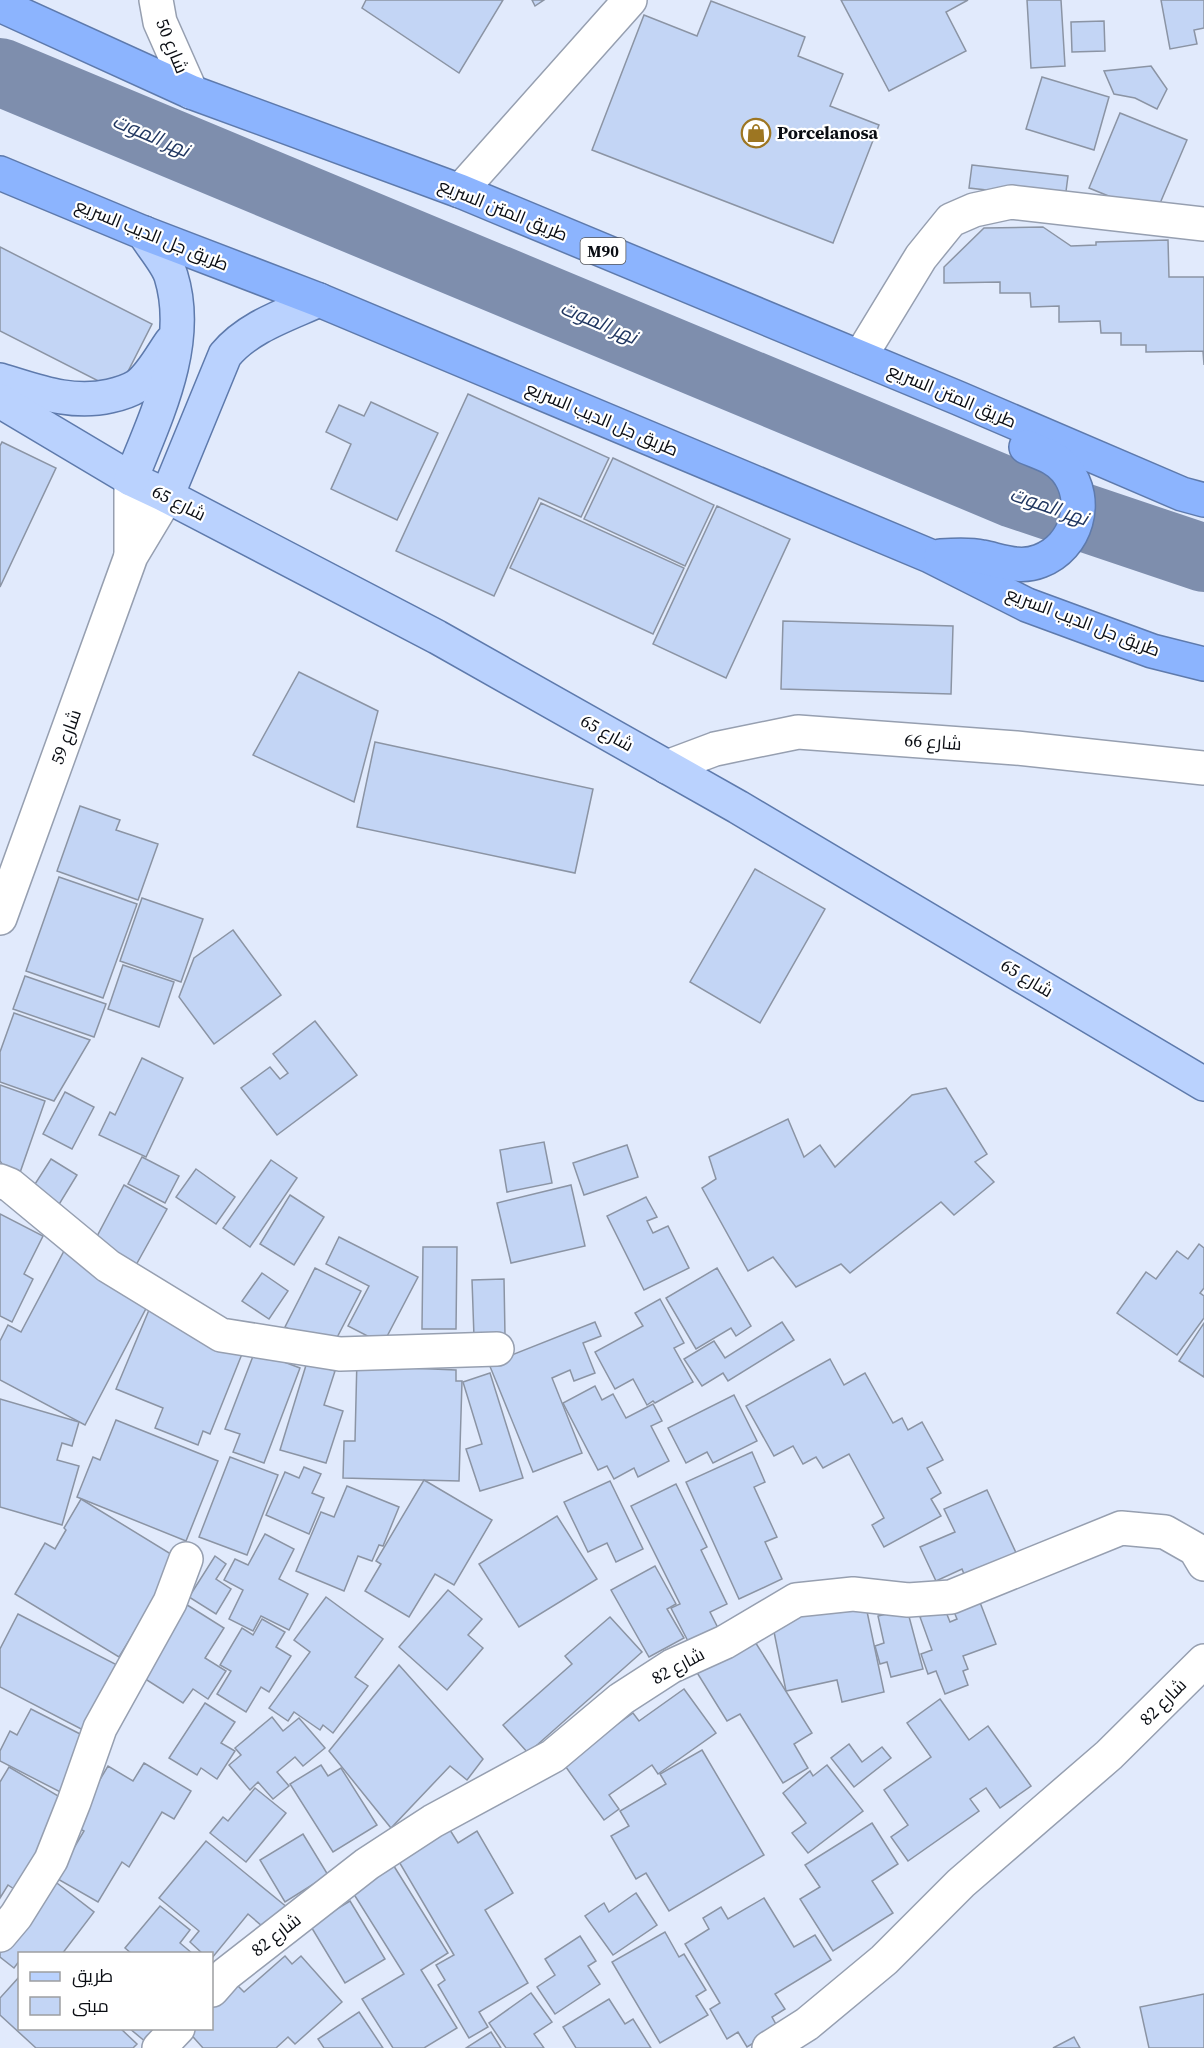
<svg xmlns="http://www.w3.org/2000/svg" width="1204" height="2048" viewBox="0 0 1204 2048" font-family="'Source Serif 4',Cairo,serif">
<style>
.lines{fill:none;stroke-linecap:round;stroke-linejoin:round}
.river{stroke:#7e8ead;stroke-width:68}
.building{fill:#c3d5f5;stroke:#8b94a4;stroke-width:1.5}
.minor-casing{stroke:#969fb0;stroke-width:36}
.major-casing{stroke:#5e7aac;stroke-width:36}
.highway-casing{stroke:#5e7aac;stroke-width:36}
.minor{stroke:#fff;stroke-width:33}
.major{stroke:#bad2fe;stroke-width:33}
.highway{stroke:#8cb4fe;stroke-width:33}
.labels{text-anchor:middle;stroke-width:4.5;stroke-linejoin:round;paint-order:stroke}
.shield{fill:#fff;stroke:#54565a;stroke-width:1.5}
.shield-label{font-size:16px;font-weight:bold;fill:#0a0d13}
.street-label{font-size:18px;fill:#0a0d13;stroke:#fff}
.poi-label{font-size:18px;font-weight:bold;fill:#0a0d13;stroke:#fff;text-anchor:start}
.water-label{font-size:20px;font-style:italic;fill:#203660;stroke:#fff}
</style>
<rect width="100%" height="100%" fill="#e1eafc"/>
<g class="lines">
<path class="river" d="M0,72L1014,494L1204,558"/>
</g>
<g class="building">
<path d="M366,0H503L459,73L362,8Z"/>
<path d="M532,0H544L535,6Z"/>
<path d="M841,0H968L946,12L966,51L889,91Z"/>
<path d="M1027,0H1061L1065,66L1031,68Z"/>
<path d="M1161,0H1204V28L1194,30L1197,44L1170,49Z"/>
<path d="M711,1L805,37L798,56L843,74L830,106L879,125L833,243L592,150L644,15L697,36Z"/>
<path d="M1104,21L1105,51L1072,52L1071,22Z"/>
<path d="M1151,66L1167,89L1157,109L1135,98L1114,94L1104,71Z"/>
<path d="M1042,77L1109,97L1094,150L1026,129Z"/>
<path d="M1120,113L1187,140L1155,215L1089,188Z"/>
<path d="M972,165L1068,176L1065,199L969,188Z"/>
<path d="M1043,227L1071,246L1096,245V242L1168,240L1169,277H1204V365L1203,351L1146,352V345H1121V333H1101L1100,321L1059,322V306L1031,307L1030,293H1000V282L944,283V267L984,228Z"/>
<path d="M0,247L152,324L118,391L0,331Z"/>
<path d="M468,394L609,458L581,517L539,498L494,596L396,551Z"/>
<path d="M371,402L438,433L397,520L331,489L351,444L326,432L339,405L364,416Z"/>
<path d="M2,442L56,468L0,587V446Z"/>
<path d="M613,458L714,505L685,566L584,519Z"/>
<path d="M541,503L684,568L653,634L510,568Z"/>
<path d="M717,506L790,539L726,678L653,644Z"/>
<path d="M783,621L953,626L951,694L781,689Z"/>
<path d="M299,672L378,711L354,802L253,755Z"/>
<path d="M375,742L593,789L575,873L357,827Z"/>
<path d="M80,806L120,820L116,830L158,844L138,900L57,871Z"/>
<path d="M755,869L825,909L760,1023L690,982Z"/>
<path d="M59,877L137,904L103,998L26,971Z"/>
<path d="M142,898L203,919L181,982L120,961Z"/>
<path d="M233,930L281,995L214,1044L179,997L194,958Z"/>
<path d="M123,965L174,982L159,1027L108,1009Z"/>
<path d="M25,976L106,1004L94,1037L13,1009Z"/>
<path d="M14,1013L90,1040L54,1101L0,1082V1052Z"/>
<path d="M315,1021L357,1075L277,1135L241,1088L270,1067L280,1079L288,1073L273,1054Z"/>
<path d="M142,1058L183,1078L146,1157L99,1135L110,1112L115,1115Z"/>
<path d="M0,1085L45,1101L16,1184L0,1161Z"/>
<path d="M946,1088L987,1154L975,1162L994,1182L954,1215L941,1202L850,1273L841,1264L796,1287L773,1257L748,1271L702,1188L716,1179L709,1157L788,1119L804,1157L820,1145L835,1167L912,1095Z"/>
<path d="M65,1092L94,1107L72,1149L43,1134Z"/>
<path d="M544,1142L552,1183L507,1192L500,1150Z"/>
<path d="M627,1145L638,1177L584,1195L573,1163Z"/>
<path d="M142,1157L179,1176L165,1203L128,1184Z"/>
<path d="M51,1159L77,1175L55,1211L28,1195Z"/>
<path d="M271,1160L297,1178L250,1247L223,1228Z"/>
<path d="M196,1169L235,1197L216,1224L176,1197Z"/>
<path d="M124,1185L167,1209L136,1265L94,1242Z"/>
<path d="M571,1185L585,1246L511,1263L497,1203Z"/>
<path d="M290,1195L324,1217L294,1265L260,1244Z"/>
<path d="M646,1197L657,1217L647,1221L653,1233L668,1226L689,1268L644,1290L607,1216Z"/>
<path d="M0,1214L43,1236L24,1274L33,1279L12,1322L0,1316Z"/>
<path d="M339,1237L418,1277L383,1344L348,1326L369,1286L326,1264Z"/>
<path d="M1199,1244L1204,1248V1288L1200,1293L1204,1296V1318L1177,1355L1117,1313L1146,1272L1156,1279L1177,1251L1188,1259Z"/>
<path d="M423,1247H457L456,1329H422Z"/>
<path d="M64,1251L152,1297L85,1425L0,1380V1341L8,1325L21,1332Z"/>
<path d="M315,1268L361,1291L330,1351L285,1327Z"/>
<path d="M717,1268L751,1326L736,1336L731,1328L696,1349L666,1298Z"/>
<path d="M262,1273L288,1291L269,1319L242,1301Z"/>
<path d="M504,1279L505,1336L474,1337L472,1280Z"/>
<path d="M660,1299L684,1343L674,1348L693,1382L655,1403L653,1401L647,1405L633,1379L615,1389L595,1352L643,1326L635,1313Z"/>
<path d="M149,1310L244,1349L210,1434L203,1431L198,1445L155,1428L163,1408L116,1389Z"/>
<path d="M595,1322L601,1336L583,1343L595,1373L574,1381L570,1370L552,1378L582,1453L533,1472L489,1364Z"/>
<path d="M782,1322L794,1340L728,1381L723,1373L702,1386L684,1359L714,1341L725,1358Z"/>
<path d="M1204,1323V1377L1179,1361Z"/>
<path d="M255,1351L300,1368L264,1463L233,1452L240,1434L225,1429Z"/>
<path d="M357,1358L409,1368L456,1370V1381H462L459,1481L343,1478L344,1441H355Z"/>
<path d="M830,1359L844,1385L865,1373L893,1423L902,1418L908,1430L922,1422L943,1460L927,1468L941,1493L931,1499L941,1516L884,1547L872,1525L884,1518L849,1454L823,1468L816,1457L803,1464L793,1446L774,1456L746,1406Z"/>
<path d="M307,1362L335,1371L324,1405L343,1411L326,1463L280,1450Z"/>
<path d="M490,1373L523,1478L480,1491L466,1449L482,1444L463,1382Z"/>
<path d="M595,1386L602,1400L613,1394L626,1418L653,1404L662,1421L651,1426L669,1461L638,1477L634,1468L614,1479L607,1466L598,1470L563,1403Z"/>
<path d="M734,1395L757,1441L713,1463L707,1452L686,1463L668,1428Z"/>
<path d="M0,1399L79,1422L72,1446L62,1443L57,1460L79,1466L62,1525L0,1507Z"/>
<path d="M116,1420L218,1461L186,1541L77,1497L93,1457L100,1460Z"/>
<path d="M752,1452L765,1482L754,1487L777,1537L765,1542L782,1579L739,1599L686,1482Z"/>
<path d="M230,1457L278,1475L247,1555L199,1537Z"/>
<path d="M304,1467L321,1474L312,1493L324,1498L309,1534L266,1515L285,1472L299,1478Z"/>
<path d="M424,1480L492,1520L454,1585L435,1574L409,1617L365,1591L381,1564L376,1561Z"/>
<path d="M610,1481L643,1549L616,1562L607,1543L588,1552L564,1502Z"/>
<path d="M676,1484L707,1547L701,1550L727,1604L710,1612L720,1632L691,1647L671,1608L680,1604L631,1506Z"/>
<path d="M347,1486L399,1507L383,1546L379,1545L372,1561L358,1556L344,1591L296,1571L321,1512L334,1517Z"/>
<path d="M987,1490L1017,1555L966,1579L962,1569L936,1581L920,1547L955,1532L944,1509Z"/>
<path d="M81,1499L179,1559L119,1657L15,1594L45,1543L55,1549L66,1530L64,1528Z"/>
<path d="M557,1516L597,1579L519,1627L479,1564Z"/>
<path d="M265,1534L294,1549L279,1579L308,1594L289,1630L261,1616L253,1631L229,1619L243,1590L224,1580L235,1559L248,1565Z"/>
<path d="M215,1556L226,1564L216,1579L231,1589L216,1614L189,1597Z"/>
<path d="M655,1566L676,1604L667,1609L684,1638L649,1657L611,1590Z"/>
<path d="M448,1590L482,1619L468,1635L483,1648L447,1690L399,1647Z"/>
<path d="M976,1592L996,1644L963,1656L968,1669L963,1671L968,1685L945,1694L936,1671L928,1674L921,1654L932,1650L920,1617L944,1607L950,1622L957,1619L950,1602Z"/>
<path d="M326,1597L383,1639L355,1677L368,1686L333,1733L323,1725L320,1730L294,1712L288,1721L269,1708L310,1652L294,1640Z"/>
<path d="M865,1602L884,1692L842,1702L837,1680L786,1691L772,1622Z"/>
<path d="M184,1603L224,1628L205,1658L226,1671L208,1699L193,1689L183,1703L139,1675Z"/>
<path d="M907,1609L923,1669L891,1677L887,1662L880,1664L875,1646L884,1643L878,1616Z"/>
<path d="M18,1614L119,1666L85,1731L0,1687V1649Z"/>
<path d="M610,1617L642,1652L528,1753L503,1725L572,1664L565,1656Z"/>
<path d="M262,1619L285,1632L276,1647L291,1656L269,1692L261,1687L246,1712L217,1694L231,1671L220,1665L242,1628L253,1635Z"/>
<path d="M752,1637L812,1733L794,1744L808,1768L783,1783L740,1714L727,1721L696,1671Z"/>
<path d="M399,1665L483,1759L467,1780L450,1766L391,1828L329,1751Z"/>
<path d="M684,1689L716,1733L658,1774L652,1765L609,1795L619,1809L604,1820L563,1763L633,1713L639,1721Z"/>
<path d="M940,1699L969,1740L988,1726L1031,1786L1000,1808L986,1788L970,1799L979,1811L908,1861L891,1837L908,1825L884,1790L931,1757L907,1723Z"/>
<path d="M205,1703L235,1722L221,1743L235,1751L217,1779L201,1768L197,1775L169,1758Z"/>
<path d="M31,1709L88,1738L70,1797L0,1761V1751L10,1731L17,1735Z"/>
<path d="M272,1717L283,1731L299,1718L325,1748L303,1766L295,1757L277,1772L289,1786L273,1799L258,1782L250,1790L229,1765L241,1755L235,1748Z"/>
<path d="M849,1744L862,1762L882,1747L891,1758L854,1787L831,1758Z"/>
<path d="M702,1750L764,1855L669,1911L646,1873L636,1879L611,1836L629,1826L620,1811L666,1784L660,1774Z"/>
<path d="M144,1763L191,1791L174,1819L162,1812L129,1867L122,1862L98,1902L56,1878L84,1831L73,1825L108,1766L133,1781Z"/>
<path d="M321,1765L328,1776L341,1768L377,1825L333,1852L290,1784Z"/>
<path d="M827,1765L863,1811L808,1853L792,1833L806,1823L783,1793L810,1771L813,1776Z"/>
<path d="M9,1767L70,1803L17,1891L8,1885L0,1898V1782Z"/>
<path d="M255,1788L286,1813L246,1862L210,1833L223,1817L228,1821Z"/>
<path d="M872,1823L898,1864L872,1881L893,1913L833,1951L800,1899L820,1887L805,1865Z"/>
<path d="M450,1830L458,1843L477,1831L513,1893L485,1910L528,1983L479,2012L488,2027L469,2038L438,1985L445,1980L436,1965L454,1955L398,1860Z"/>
<path d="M303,1834L328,1875L285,1902L260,1860Z"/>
<path d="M206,1841L288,1908L269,1932L248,1914L212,1958V1954H203L190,1942L199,1931L159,1898Z"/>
<path d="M392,1863L448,1953L421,1970L457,2028L424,2048H393L362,1999L404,1974L350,1888Z"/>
<path d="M53,1880L94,1912L62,1954H20V1960L14,1968L0,1957V1948Z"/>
<path d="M636,1893L657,1925L613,1955L585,1916L604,1903L609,1912Z"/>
<path d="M764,1898L794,1947L815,1935L831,1960L775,1994L785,2009L772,2017L778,2028L747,2047L738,2032L727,2039L710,2009L720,2003L685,1944L709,1929L703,1918L721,1907L728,1919Z"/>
<path d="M350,1901L385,1959L345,1983L310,1925Z"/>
<path d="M160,1906L190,1930L180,1943L193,1954H132L125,1948Z"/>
<path d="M665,1932L679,1957L684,1954L706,1990L696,1996L708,2015L660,2043L612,1962Z"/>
<path d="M580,1936L596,1961L588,1966L600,1984L555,2014L537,1987L555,1975L545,1959Z"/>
<path d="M285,1956L292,1964L301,1956L342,2002L295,2044L288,2037L276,2048H203L186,2029L212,2028V2007L237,1985L244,1992Z"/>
<path d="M20,1976V2028H120L137,2044L133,2048H36L0,2015V1998Z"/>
<path d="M531,1993L552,2022L534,2034L544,2048H506L489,2023Z"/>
<path d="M1204,1994V2048H1149L1140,2007Z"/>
<path d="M609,1999L625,2024L633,2019L651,2048H576L563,2027Z"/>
<path d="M359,2012L383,2048H324L318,2039Z"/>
<path d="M129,2028H159L147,2043Z"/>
<path d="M491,2032L501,2048H466Z"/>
<path d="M1074,2037L1080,2048H1053Z"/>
</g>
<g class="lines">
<g class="minor-casing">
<g id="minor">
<path d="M156,0L160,22L191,92"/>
<path d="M460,191L630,0"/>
<path d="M860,357L921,257L951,220L974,210L1011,202L1204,224"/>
<path d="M131,479V555"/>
<path d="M667,767L715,749L798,732L1016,748L1204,768"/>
<path d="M0,918L131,556L167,496"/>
<path d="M0,1181L10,1185L108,1266L221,1335L340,1354L497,1349"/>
<path d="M0,1935L16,1916L51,1860L74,1802L100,1728L170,1602L186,1559"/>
<path d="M212,1990L226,1974L367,1864L433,1821L553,1756L621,1699L672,1666L725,1642L796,1600L853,1594L908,1600L951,1597L1121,1528L1165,1532L1195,1549L1204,1564"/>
<path d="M159,2048L178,2028"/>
<path d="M769,2048L807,2024L884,1960L961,1883L1109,1755L1204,1661"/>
</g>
</g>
<g class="major-casing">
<g id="major">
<path d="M0,380C37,391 71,405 110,396C119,394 129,391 137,386C151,376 161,356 171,342"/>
<path d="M0,401L131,479L167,496L437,637L738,807L1204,1084"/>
<path d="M131,479C156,416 192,344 171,276C167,263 151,245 144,233"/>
<path d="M167,496L225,355C248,327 286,315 319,300"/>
</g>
</g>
<g class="highway-casing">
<g id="highway">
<path d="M0,5L191,92L460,191L958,398L1182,494L1204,500"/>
<path d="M0,173L144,233L319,300L930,556L1027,605L1152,651L1204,664"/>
<path d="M941,556C954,555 969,554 982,557C1002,561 1020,569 1040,561C1077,547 1090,500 1066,470C1056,457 1040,453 1026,447"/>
</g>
</g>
<use href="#minor" class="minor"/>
<use href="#major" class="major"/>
<use href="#highway" class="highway"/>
</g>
<defs>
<g id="shop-ring" transform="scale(1.5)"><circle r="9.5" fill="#fff" stroke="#9d7622" stroke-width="1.5"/><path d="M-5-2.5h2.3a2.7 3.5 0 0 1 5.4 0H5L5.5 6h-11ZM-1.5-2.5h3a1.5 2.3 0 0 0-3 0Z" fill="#9d7622"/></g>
</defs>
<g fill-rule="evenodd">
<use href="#shop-ring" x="756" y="133"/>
</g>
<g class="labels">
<rect class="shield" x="580.5" y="238" width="45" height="26" rx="4.5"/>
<g class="shield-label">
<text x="603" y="257">M90</text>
</g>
<g class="street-label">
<text transform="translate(172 46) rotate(68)" y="6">شارع 50</text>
<text transform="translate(503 210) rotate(22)" y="6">طريق المتن السريع</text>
<text transform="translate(152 235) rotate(22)" y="6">طريق جل الديب السريع</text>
<text transform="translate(952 396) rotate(23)" y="6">طريق المتن السريع</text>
<text transform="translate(602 419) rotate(23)" y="6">طريق جل الديب السريع</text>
<text transform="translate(179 503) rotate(27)" y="6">شارع 65</text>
<text transform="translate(1083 622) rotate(21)" y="6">طريق جل الديب السريع</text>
<text transform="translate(607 733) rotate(29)" y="6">شارع 65</text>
<text transform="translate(66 737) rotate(-70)" y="6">شارع 59</text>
<text transform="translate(933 742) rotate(4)" y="6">شارع 66</text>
<text transform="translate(1027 978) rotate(31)" y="6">شارع 65</text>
<text transform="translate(678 1666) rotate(-28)" y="6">شارع 82</text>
<text transform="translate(1163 1702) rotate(-45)" y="6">شارع 82</text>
<text transform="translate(276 1935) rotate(-38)" y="6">شارع 82</text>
</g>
<g class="poi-label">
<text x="777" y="139">Porcelanosa</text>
</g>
<g class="water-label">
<text transform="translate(151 135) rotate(23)" y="7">نهر الموت</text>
<text transform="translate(599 322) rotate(23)" y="7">نهر الموت</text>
<text transform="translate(1049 506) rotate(19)" y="7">نهر الموت</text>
</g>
</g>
<rect x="18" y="1952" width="195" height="78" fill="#ffffff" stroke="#9d9ea1" stroke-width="1.5"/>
<rect x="30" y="1972" width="30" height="9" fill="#bad2fe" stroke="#9d9ea1" stroke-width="1.5"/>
<text x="72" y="1982" font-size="18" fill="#0a0d13">طريق</text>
<rect x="30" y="1997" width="30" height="18" fill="#c3d5f5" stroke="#9d9ea1" stroke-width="1.5"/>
<text x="72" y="2012" font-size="18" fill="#0a0d13">مبنى</text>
</svg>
